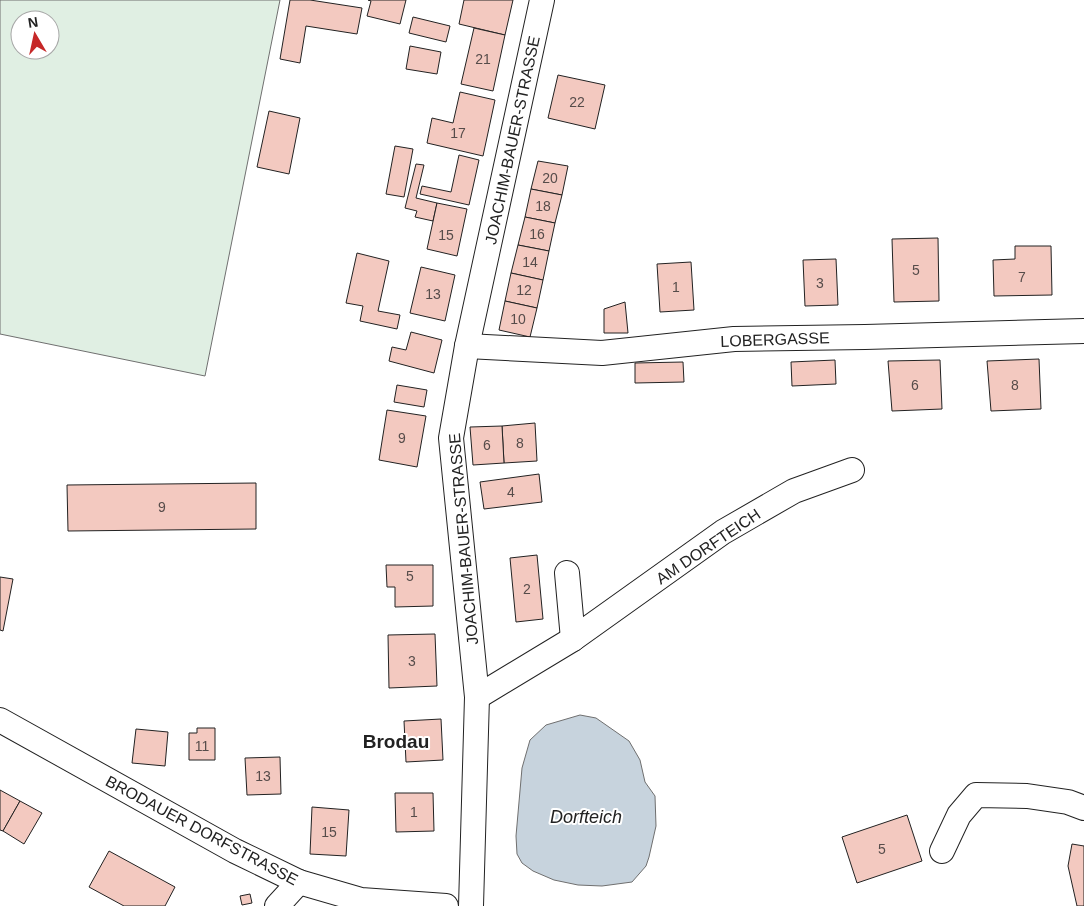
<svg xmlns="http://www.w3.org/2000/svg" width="1084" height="906" viewBox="0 0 1084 906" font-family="Arial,sans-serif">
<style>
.green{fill:#e0efe3;stroke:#6f6f6f;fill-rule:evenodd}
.water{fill:#c7d3dd;stroke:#6f6f6f}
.building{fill:#f3c9c0;stroke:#222}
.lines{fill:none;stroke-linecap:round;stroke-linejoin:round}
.street-casing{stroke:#222;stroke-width:26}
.street{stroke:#fff;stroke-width:24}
.labels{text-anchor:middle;stroke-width:4;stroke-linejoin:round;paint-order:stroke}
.number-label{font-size:14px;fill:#564c4a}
.street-label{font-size:16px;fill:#222;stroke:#fff}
.water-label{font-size:18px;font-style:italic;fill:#222;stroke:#fff}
.quarter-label{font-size:19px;font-weight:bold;fill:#222;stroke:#fff}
</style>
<rect width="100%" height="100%" fill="#fff"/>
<path class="green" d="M0,0H280L205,376L0,334ZM20,20H50V50H20Z"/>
<path class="water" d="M580,715L596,718L629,741L640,760L645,782L655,796L656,826L649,857L646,866L632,882L602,886L578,885L554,880L533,871L522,863L517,854L516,836L522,768L530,740L546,725Z"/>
<g class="building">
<path d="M290,0H310L362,8L357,34L306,26L300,63L280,59Z"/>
<path d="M368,0H406L400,24L367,16L371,1Z"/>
<path d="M464,0H513L505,35L459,24Z"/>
<path d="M413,17L450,26L446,42L409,33Z"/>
<path d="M474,28L505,35L493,91L461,84Z"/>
<path d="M410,46L441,52L437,74L406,69Z"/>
<path d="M558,75L605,85L595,129L548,118Z"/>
<path d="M460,92L495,100L483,156L427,143L432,118L453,123Z"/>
<path d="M269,111L300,118L289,174L257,167Z"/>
<path d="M395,146L413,149L404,197L386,194Z"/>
<path d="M459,155L479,160L469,205L420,194L422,186L451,192Z"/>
<path d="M538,161L568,166L562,195L531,189Z"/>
<path d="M416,164L424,165L416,198L437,203L433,221L415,217L417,211L405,208Z"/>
<path d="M531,189L562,195L555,223L525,217Z"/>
<path d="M437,203L467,209L457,256L427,249Z"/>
<path d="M525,217L555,223L549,251L518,245Z"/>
<path d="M938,238L939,301L894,302L892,239Z"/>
<path d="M518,245L549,251L543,280L511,273Z"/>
<path d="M1015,246H1051L1052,295L994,296L993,260L1015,259Z"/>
<path d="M357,253L389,261L378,311L400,315L397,329L360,321L363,306L346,303Z"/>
<path d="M836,259L838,305L805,306L803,260Z"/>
<path d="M691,262L694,310L660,312L657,264Z"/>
<path d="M421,267L455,275L445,321L410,313Z"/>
<path d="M511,273L543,280L537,308L505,301Z"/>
<path d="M505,301L537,308L530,337L499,330Z"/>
<path d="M625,302L628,333H604V309Z"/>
<path d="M411,332L442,340L434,373L389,361L392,347L406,350Z"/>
<path d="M1039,359L1041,409L991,411L987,361Z"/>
<path d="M835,360L836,384L792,386L791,362Z"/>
<path d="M940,360L942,409L892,411L888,361Z"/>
<path d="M683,362L684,382L635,383V363Z"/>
<path d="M397,385L427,390L424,407L394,402Z"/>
<path d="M387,410L426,416L417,467L379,460Z"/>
<path d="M535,423L537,461L504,463L502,426Z"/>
<path d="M502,426L504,463L473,465L470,427Z"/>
<path d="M539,474L542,502L484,509L480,482Z"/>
<path d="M256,483V529L68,531L67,485Z"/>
<path d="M537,555L543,619L516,622L510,558Z"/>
<path d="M386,565H433V606L395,607V587H387Z"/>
<path d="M0,577L13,579L3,631L0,630Z"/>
<path d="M435,634L437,686L389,688L388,635Z"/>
<path d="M441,719L443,760L406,762L404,721Z"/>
<path d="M197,728H215V760H189V733H197Z"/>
<path d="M136,729L168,732L165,766L132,763Z"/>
<path d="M280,757L281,794L247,795L245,758Z"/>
<path d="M0,790L20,801L3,831L0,830Z"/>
<path d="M395,793H433L434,831L396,832Z"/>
<path d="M20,801L42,813L24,844L3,831Z"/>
<path d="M312,807L349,810L346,856L310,854Z"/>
<path d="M907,815L922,861L857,883L842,837Z"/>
<path d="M1072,844L1084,846V906H1077L1068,866Z"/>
<path d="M109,851L175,887L165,906H124L89,887Z"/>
<path d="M250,894L252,903L242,905L240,896Z"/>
</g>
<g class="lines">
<g class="street-casing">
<g id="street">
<path d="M467,346L602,353L734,339L865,337L1084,331"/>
<path d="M567,573L573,639"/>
<path d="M477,697L573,639L723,532L794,491L852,470"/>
<path d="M0,720L235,851L299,882L361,900L446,906"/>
<path d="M942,851L959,815L976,795L1027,796L1068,802L1084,808"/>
<path d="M277,906L299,882"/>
<path d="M471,906L477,697L451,438L467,346L542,0"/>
</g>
</g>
<use href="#street" class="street"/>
</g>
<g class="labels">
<g class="number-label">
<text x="483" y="64">21</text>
<text x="577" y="107">22</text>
<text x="458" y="138">17</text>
<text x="550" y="183">20</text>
<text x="543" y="211">18</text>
<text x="537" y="239">16</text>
<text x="446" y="240">15</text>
<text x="530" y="267">14</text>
<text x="916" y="275">5</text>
<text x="1022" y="282">7</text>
<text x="820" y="288">3</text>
<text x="676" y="292">1</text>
<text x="524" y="295">12</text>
<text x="433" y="299">13</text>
<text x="518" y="324">10</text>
<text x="915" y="390">6</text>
<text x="1015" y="390">8</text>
<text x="402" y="443">9</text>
<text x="520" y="448">8</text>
<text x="487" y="450">6</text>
<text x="511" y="497">4</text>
<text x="162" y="512">9</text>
<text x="410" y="581">5</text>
<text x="527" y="594">2</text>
<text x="412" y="666">3</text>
<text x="202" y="751">11</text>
<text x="263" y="781">13</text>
<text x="414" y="817">1</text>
<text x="329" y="837">15</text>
<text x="882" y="854">5</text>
</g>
<g class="street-label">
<text transform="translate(512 140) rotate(-78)" y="6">JOACHIM-BAUER-STRASSE</text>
<text transform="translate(775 339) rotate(-2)" y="6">LOBERGASSE</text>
<text transform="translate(463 539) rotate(-95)" y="6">JOACHIM-BAUER-STRASSE</text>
<text transform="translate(708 546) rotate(-34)" y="6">AM DORFTEICH</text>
<text transform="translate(202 830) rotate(28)" y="6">BRODAUER DORFSTRASSE</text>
</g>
<g class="water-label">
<text x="586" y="823">Dorfteich</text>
</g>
<g class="quarter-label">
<text x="396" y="748">Brodau</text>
</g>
</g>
<g transform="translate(35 35) rotate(351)"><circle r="24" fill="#ffffff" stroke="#a7a7a7"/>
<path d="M0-4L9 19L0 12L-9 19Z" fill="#c62828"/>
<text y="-8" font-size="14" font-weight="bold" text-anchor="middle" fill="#222222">N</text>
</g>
</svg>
